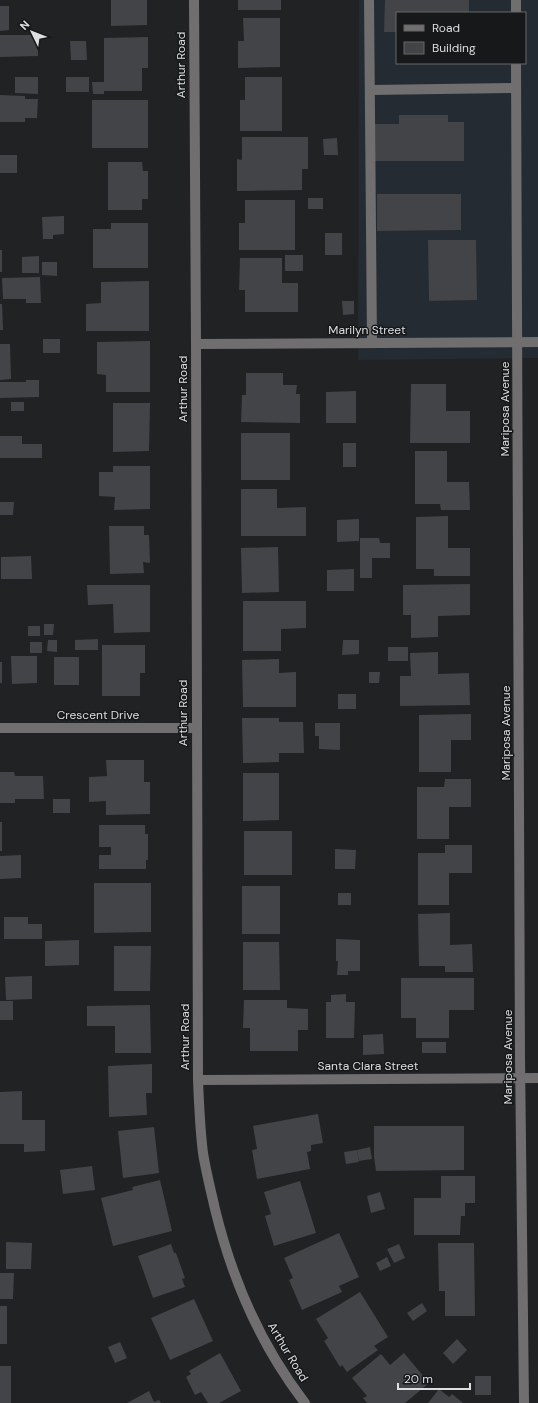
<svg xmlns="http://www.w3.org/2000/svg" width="538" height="1403" viewBox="0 0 538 1403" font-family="'DM Sans',sans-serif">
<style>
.built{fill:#252b32;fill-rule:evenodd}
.building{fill:#424447}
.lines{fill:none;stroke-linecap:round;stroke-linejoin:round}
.minor{stroke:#706e6e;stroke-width:10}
.labels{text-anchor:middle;stroke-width:3;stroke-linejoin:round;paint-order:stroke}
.street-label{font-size:12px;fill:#dddedf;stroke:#16181a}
</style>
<rect width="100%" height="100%" fill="#202224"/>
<path class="built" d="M359,0H538V358L358,360ZM397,13H525V63H397Z"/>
<g class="building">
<path d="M111,0H147V25L111,26Z"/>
<rect x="238" y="0" width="43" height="10"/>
<path d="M385,0H469V13H397V32H384Z"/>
<path d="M0,6H9V30L0,31Z"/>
<path d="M243,18H280V67L238,68V41H244Z"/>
<path d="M0,35H38V56L0,57Z"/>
<path d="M148,37V68H142V91H104V94H93L92,82H104V38Z"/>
<path d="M70,41H86L87,60H71Z"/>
<path d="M15,77H38V94L15,93Z"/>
<rect x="66" y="77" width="23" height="15"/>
<path d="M245,77H282V131H240V100H245Z"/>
<path d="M0,95L25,96V99H38L37,118H25V122H0Z"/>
<rect x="92" y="100" width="56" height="48"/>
<path d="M399,115H448V122H464V161H373V124H399Z"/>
<path d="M242,137H308V169H302V190L237,191V159L242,160Z"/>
<path d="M337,138L338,155H324L323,139Z"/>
<rect x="0" y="155" width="17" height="18"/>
<path d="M108,162H142L143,171H148V199H142V210H108Z"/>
<path d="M377,194H461V230L377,231Z"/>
<rect x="308" y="198" width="15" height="11"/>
<path d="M245,200H295V250H239V223H245Z"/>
<path d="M64,216V234L53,235V239H43L42,217Z"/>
<path d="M111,223H148V268H93V229H111Z"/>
<rect x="325" y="233" width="17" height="22"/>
<path d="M428,240H476L477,300L429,301Z"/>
<rect x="0" y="250" width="2" height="22"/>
<rect x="285" y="255" width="18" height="16"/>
<path d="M39,256V273H22V257Z"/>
<path d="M240,258H282V283H298V312H245V290H239Z"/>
<path d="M42,262H57V276L42,275Z"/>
<path d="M40,277L41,303H26V299H3L2,278Z"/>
<path d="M149,281V331H86V304L101,303V282Z"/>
<path d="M342,301H354V314L343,315Z"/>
<path d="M0,304H2L3,330H0Z"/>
<rect x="43" y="339" width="17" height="14"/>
<path d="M150,341V392H106V375L97,374V342Z"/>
<path d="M0,344H10L11,379L0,380Z"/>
<path d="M246,373H283V385H297L296,394H300V423L241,422L242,395H246Z"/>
<path d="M26,380H39V397L0,398V382H26Z"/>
<path d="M411,384H446V411H470V443H410Z"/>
<path d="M356,391V423H326V392Z"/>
<rect x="11" y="402" width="13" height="9"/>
<path d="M113,403H150L149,451L113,452Z"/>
<rect x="241" y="433" width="49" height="47"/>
<path d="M0,436H22V444H42V458H0Z"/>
<rect x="343" y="443" width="13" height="24"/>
<path d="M415,451H447V482H469L470,510H441L440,504H415Z"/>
<path d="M113,466H150V509L114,510L115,497L99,496V472H113Z"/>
<path d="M241,489H277V508L306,507V536H241Z"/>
<path d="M0,502H14L13,515H0Z"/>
<path d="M448,516V548H470V576H434V569H416V517Z"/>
<path d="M359,519V541L337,542V520Z"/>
<path d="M109,526H144V535H149L150,563L143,562L144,573L110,574Z"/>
<path d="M360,538H379L380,543H390V558H372V578H360Z"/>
<path d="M278,547L279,592L242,593L241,548Z"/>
<path d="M31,556L32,579H1V557Z"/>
<path d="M354,569V591H327V570Z"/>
<path d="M470,584V615L438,616V637L411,638V615H403V585Z"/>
<path d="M87,585H150V632L114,633L113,604L88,605Z"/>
<path d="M243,601H306V628L281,629V651H243Z"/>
<path d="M44,624H54L53,635H44Z"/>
<rect x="28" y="626" width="12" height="10"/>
<path d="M98,639V650H75V640Z"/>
<path d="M48,640H57V652L47,651Z"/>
<path d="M343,640H359V654L342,655Z"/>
<rect x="30" y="642" width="12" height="11"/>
<path d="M102,645H145V673H140V696H102Z"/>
<rect x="388" y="647" width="20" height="14"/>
<path d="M438,652V674L469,673L470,705L400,706V676H411L410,653Z"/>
<path d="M11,656H37V683L12,684Z"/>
<rect x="54" y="657" width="25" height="28"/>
<path d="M279,659V673L296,672V707H243L242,660Z"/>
<rect x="0" y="662" width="2" height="21"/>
<path d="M369,672H380L379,683H369Z"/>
<rect x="338" y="694" width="18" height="15"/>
<path d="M471,714V740H451V772H419V715Z"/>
<path d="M242,718H279V722H303L304,753H279V762L243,763Z"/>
<path d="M315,723H340V750L319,749V736H315Z"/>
<path d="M106,760H144V782H150V814L106,815V801L89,802V777L107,776Z"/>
<path d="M0,772H14L15,776H43L44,799H15V803H0Z"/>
<path d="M243,773H279V820L243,821Z"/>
<path d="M445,779H471V807H449V839H417V787H444Z"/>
<rect x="53" y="799" width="17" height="14"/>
<rect x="0" y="822" width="2" height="29"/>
<path d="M99,825H145V834H148V860H146V869H99V855H111V847H99Z"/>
<rect x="244" y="831" width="48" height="44"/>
<path d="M445,845H472V873H449V905H418V853H445Z"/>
<path d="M335,849L356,850L355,869H335Z"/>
<path d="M21,855V878L0,879V856Z"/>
<path d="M94,883H151V932L94,933Z"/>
<rect x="242" y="886" width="38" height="48"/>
<rect x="338" y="893" width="13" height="12"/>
<path d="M450,913V945L472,944L473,972H445V966H419L418,914Z"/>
<path d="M4,917H28V924H42V939H4Z"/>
<path d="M336,939L360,940V971H348V975H337L338,961H336Z"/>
<path d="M79,940V965L45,966V941Z"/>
<path d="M243,942H279L280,990H243Z"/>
<path d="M114,946H151L150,991H114Z"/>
<path d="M32,976V999L6,1000L5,977Z"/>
<path d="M401,978H474V1010H449V1038H416V1018H401Z"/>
<path d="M346,994V1002H355L354,1038H326V1002H331V995Z"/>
<path d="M244,1000H287V1008L308,1009V1030H298V1051H250V1028H243Z"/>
<rect x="0" y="1001" width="13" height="19"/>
<path d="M150,1005L151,1053H115V1026H87V1006Z"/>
<path d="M383,1034L384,1054L363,1055V1035Z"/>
<rect x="422" y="1042" width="24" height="11"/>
<path d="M152,1064V1093H146L147,1115L109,1117L108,1066Z"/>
<path d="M22,1091V1120H45V1151L24,1152V1144H0V1092Z"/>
<path d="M318,1114L323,1143L311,1145V1151L307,1152L310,1169L257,1179L252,1150L257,1149L253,1126Z"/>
<path d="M374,1126H464V1170L376,1171L374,1157Z"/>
<path d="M154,1127L159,1173L123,1178L118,1131Z"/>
<path d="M370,1147L372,1159L359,1161L357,1150Z"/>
<path d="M357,1150L359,1162L346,1164L344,1152Z"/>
<path d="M92,1166L95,1190L63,1194L60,1170Z"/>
<path d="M441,1176H475V1203H465V1216H461L460,1235H414V1198H441Z"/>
<path d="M160,1180L172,1231L113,1246L101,1198L133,1190L132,1187Z"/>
<path d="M300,1181L316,1233L274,1246L265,1216L271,1214L264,1192Z"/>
<path d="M380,1192L385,1209L371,1213L367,1196Z"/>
<path d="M339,1233L359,1277L339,1286L342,1292L302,1310L289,1280L293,1278L284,1258Z"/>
<path d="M6,1242L32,1243L31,1269H6Z"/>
<path d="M438,1243H474L475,1316H445V1291H439Z"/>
<path d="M171,1244L174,1253H176L185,1278L182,1279L185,1287L153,1298L138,1256Z"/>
<path d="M399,1244L405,1258L394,1263L387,1249Z"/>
<path d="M387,1257L391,1266L380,1271L376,1263Z"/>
<path d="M0,1273H14L13,1299H0Z"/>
<path d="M360,1292L388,1337L374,1346L378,1350L347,1372L342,1365L340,1367L324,1341L328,1338L316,1319Z"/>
<path d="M194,1299L213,1341L170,1360L151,1318Z"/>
<path d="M422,1303L427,1311L413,1321L407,1313Z"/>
<rect x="0" y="1306" width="7" height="38"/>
<path d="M457,1339L467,1350L453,1364L443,1353Z"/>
<path d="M120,1342L127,1358L115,1363L108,1347Z"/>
<path d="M220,1353L241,1391L219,1403H208L201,1392L195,1395L186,1377L191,1374L189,1371Z"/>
<path d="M404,1353L429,1383L405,1403H367L363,1398L367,1396L352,1378L381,1354L390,1365Z"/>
<rect x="0" y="1366" width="11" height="37"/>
<rect x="475" y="1376" width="16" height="19"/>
<path d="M439,1389L449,1397L452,1394L463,1403H428Z"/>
<path d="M149,1391L154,1402L159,1400L161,1403H127Z"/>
</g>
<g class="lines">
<g class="minor">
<path d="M194,0L196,344L198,1080C199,1105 200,1129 203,1153C206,1172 211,1191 215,1209C232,1279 261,1346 305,1403"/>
<path d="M369,0L372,343"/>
<path d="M516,0V13"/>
<path d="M516,63L520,1057L524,1403"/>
<path d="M371,90L516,88"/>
<path d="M196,344L538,342"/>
<path d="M0,728H196"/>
<path d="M198,1080L538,1078"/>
</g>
</g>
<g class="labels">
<g class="street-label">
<text transform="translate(181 65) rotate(-90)" y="4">Arthur Road</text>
<text x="367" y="334">Marilyn Street</text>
<text transform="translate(183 389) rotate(-90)" y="4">Arthur Road</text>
<text transform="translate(505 409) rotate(-90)" y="4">Mariposa Avenue</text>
<text transform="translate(183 713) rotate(-90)" y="4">Arthur Road</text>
<text x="98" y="719">Crescent Drive</text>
<text transform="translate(506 733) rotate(-90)" y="4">Mariposa Avenue</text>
<text transform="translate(185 1037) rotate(-90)" y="4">Arthur Road</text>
<text transform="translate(508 1057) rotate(-90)" y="4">Mariposa Avenue</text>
<text x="368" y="1070">Santa Clara Street</text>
<text transform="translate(288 1352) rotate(59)" y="4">Arthur Road</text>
</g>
</g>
<rect x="396" y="12" width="130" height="52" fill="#16181a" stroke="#666769"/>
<rect x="404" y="25" width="20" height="6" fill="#706e6e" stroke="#666769"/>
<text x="432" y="32" font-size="12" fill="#dddedf">Road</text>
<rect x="404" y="42" width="20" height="12" fill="#424447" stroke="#666769"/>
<text x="432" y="52" font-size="12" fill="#dddedf">Building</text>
<g transform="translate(32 32) rotate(313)" stroke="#16181a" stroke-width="3" paint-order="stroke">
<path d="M0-3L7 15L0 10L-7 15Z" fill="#dddedf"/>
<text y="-6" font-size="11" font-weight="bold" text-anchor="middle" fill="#dddedf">N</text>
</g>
<path d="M398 1383v6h72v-6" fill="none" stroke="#dddedf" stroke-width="2"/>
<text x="404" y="1383" font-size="12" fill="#dddedf" stroke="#16181a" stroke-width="3" paint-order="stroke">20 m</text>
</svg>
